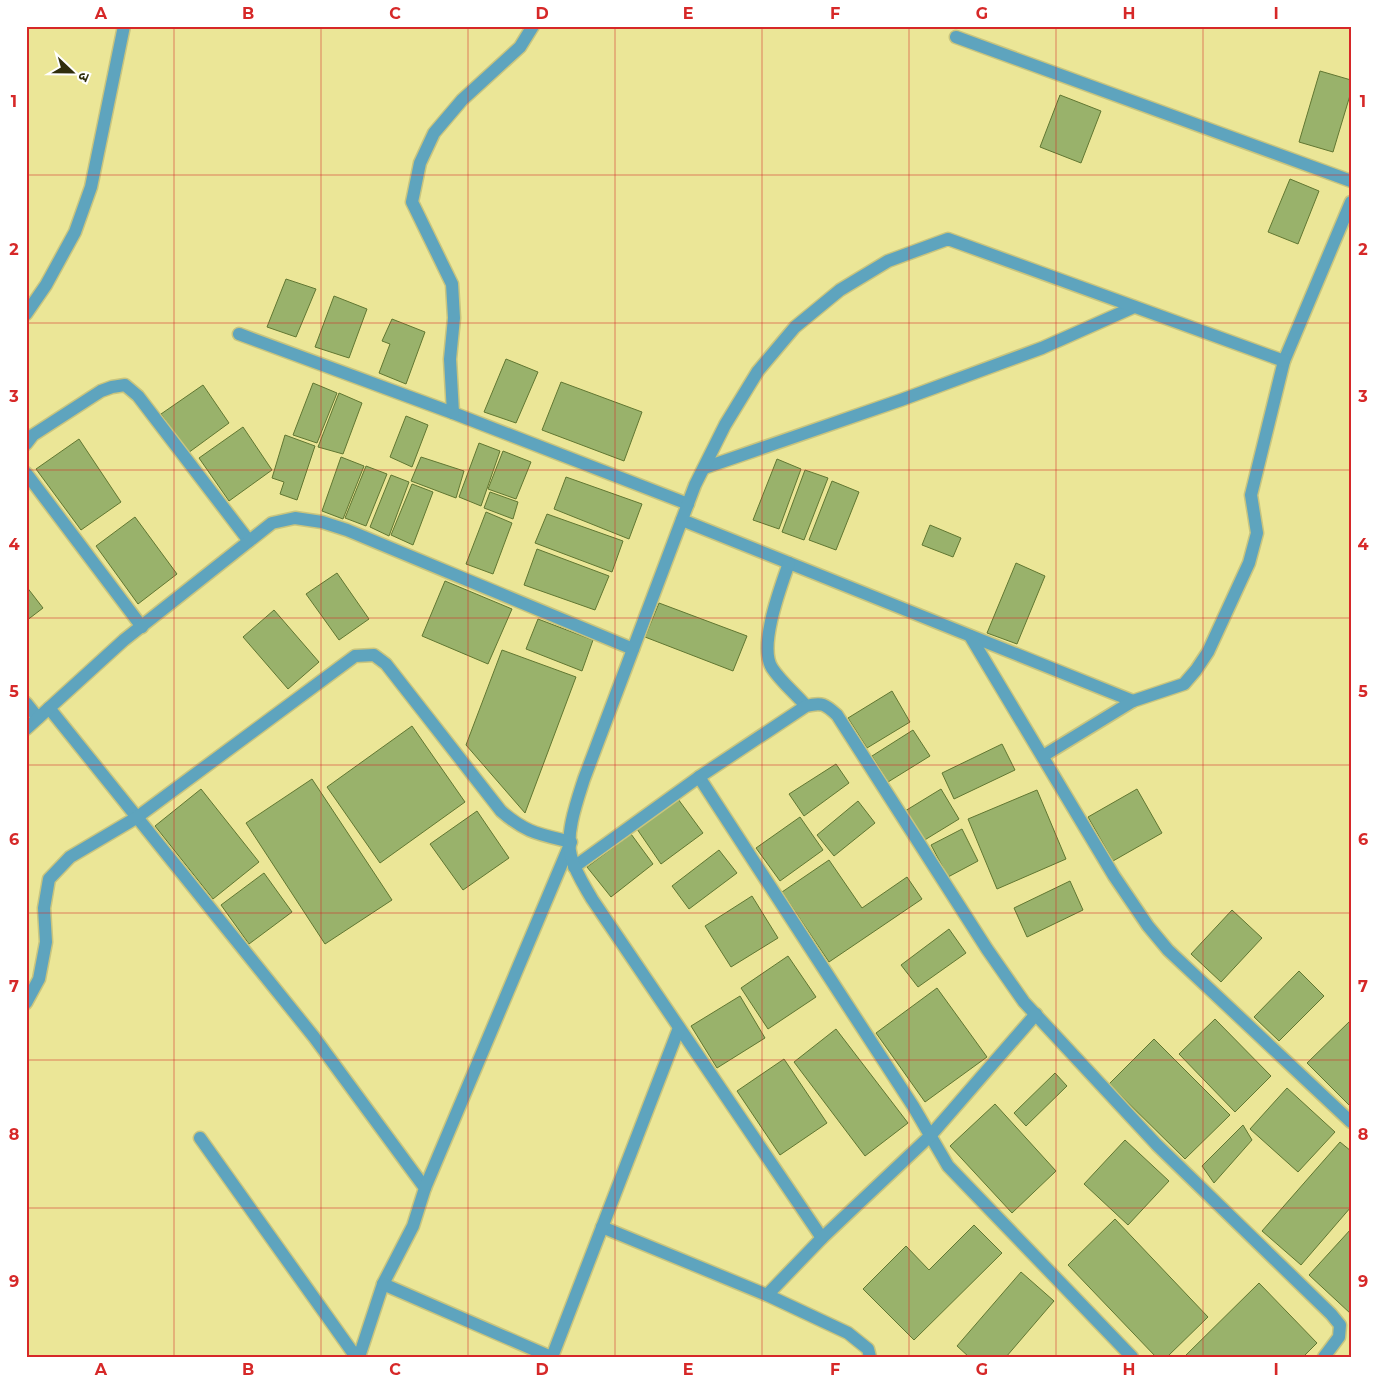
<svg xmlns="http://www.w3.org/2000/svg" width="1377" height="1383" viewBox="0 0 1377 1383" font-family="Montserrat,'Noto Sans Devanagari',sans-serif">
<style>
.building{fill:#99b26b;stroke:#617732}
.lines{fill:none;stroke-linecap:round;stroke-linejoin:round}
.minor-casing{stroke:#c9c57e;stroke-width:15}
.minor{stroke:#5ea4be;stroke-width:12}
.grid{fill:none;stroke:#d62828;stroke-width:1;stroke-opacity:0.55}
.neatline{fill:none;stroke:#d62828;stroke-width:2}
.grid-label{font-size:16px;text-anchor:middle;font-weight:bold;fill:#d62828}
</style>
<rect width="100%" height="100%" fill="#ebe697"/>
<g class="building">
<path d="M1320,71L1351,80V92L1333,152L1299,142Z"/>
<path d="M1060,95L1101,111L1081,163L1040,147Z"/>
<path d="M1290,179L1319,191L1298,244L1268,232Z"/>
<path d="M286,279L316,289L296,337L267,327Z"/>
<path d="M334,296L367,309L349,358L315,347Z"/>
<path d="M392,319L425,332L406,384L379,373L390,344L382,341Z"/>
<path d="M506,359L538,372L516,423L484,412Z"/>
<path d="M561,382L642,412L624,461L542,430Z"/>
<path d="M313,383L337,393L317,443L293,435Z"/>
<path d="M203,385L229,423L188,453L161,414Z"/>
<path d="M339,393L362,403L343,454L318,447Z"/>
<path d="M406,416L428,425L412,467L390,457Z"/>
<path d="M243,427L272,470L229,501L199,458Z"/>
<path d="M285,435L315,446L297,500L280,494L284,482L272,478Z"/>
<path d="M79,439L121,502L81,530L36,469Z"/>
<path d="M479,443L500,451L481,506L459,497Z"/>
<path d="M503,451L531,462L516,499L488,489Z"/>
<path d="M341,457L364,466L343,519L322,511Z"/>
<path d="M421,457L464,471L456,498L411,481Z"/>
<path d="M777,459L801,469L779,529L753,520Z"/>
<path d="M366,466L387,474L366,526L345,518Z"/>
<path d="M805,470L828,478L804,540L782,532Z"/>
<path d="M391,475L409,482L389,536L370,527Z"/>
<path d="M566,477L642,504L629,539L554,509Z"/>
<path d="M832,481L859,492L836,550L809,540Z"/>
<path d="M412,484L433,492L413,545L391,535Z"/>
<path d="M490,492L518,502L513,519L484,508Z"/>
<path d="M486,512L512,523L493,574L466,564Z"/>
<path d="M547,514L623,541L612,572L535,543Z"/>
<path d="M135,517L177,574L138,604L96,546Z"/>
<path d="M930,525L961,538L953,557L922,545Z"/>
<path d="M537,549L609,576L595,610L524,585Z"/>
<path d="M1016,563L1045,576L1017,644L987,633Z"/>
<path d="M337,573L369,619L339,640L306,594Z"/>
<path d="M445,581L512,609L488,664L422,636Z"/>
<path d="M26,586L43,608L26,621Z"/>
<path d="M659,603L747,636L733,671L645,637Z"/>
<path d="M274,610L319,662L288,689L243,637Z"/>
<path d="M538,619L593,640L582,671L526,649Z"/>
<path d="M502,650L576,677L525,813L466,745Z"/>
<path d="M892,691L910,722L867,748L848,718Z"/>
<path d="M412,726L465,802L380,863L327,787Z"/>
<path d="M913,730L930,756L888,782L872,756Z"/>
<path d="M1002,744L1015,770L954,799L942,773Z"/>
<path d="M836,764L849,783L804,816L789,794Z"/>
<path d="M312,779L392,900L325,944L246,823Z"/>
<path d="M201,789L259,862L213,899L155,826Z"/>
<path d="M941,789L959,819L923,841L905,811Z"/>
<path d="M1137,789L1162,833L1113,861L1088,817Z"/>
<path d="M1037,790L1066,859L997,889L968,819Z"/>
<path d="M678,799L703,833L661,864L637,829Z"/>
<path d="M858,801L875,823L834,856L817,835Z"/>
<path d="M477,811L509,858L463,890L430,844Z"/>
<path d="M800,817L823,850L780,881L756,848Z"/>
<path d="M962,829L978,861L948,877L931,845Z"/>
<path d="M631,834L653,864L611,897L587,867Z"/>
<path d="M719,850L737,873L689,909L672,886Z"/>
<path d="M829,860L862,908L907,877L922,899L829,962L782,892Z"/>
<path d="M264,873L292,912L249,944L221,905Z"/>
<path d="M1070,881L1083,910L1027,937L1014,908Z"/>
<path d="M752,896L778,938L731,967L705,926Z"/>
<path d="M1232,910L1262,938L1221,982L1191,954Z"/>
<path d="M949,929L966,953L918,987L901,965Z"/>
<path d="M788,956L816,997L768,1029L741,988Z"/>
<path d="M1299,971L1324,996L1279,1041L1254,1017Z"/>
<path d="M937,988L987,1057L925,1102L876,1033Z"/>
<path d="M740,996L765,1038L717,1068L691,1026Z"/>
<path d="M1215,1019L1271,1076L1235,1112L1179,1054Z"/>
<path d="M1351,1020V1107L1307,1063Z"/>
<path d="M836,1029L908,1123L865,1156L794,1062Z"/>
<path d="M1154,1039L1230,1115L1185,1159L1109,1084Z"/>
<path d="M784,1059L827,1123L780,1155L737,1091Z"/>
<path d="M1055,1073L1067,1086L1026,1126L1014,1113Z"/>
<path d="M1287,1088L1335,1132L1298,1172L1250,1129Z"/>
<path d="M995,1104L1056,1171L1012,1213L950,1146Z"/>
<path d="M1243,1125L1252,1140L1214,1183L1202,1166Z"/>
<path d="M1125,1140L1169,1181L1128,1225L1084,1184Z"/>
<path d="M1340,1142L1351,1151V1207L1301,1265L1262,1231Z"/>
<path d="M1115,1219L1208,1317L1167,1357H1156L1068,1265Z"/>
<path d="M974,1225L1002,1253L914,1340L863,1289L906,1246L929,1270Z"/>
<path d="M1351,1229V1314L1309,1275Z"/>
<path d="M1021,1272L1054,1301L1006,1357H969L957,1346Z"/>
<path d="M1259,1283L1317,1343L1303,1357H1184Z"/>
</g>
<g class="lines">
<g class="minor-casing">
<g id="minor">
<path d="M956,37L1351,181"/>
<path d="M26,314L46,285L75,232L91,187L124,26"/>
<path d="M239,334L453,413L688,504"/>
<path d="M453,413L450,359L454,318L452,284L412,202L420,163L434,133L462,100L520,47L533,26"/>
<path d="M26,444L33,435L101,391L112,387L125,385L138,396L249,541"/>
<path d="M704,468L901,400L1042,348L1134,307"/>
<path d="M26,473L142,627"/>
<path d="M682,520L1133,701"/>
<path d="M789,563C781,586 758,646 772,668C781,682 796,694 806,706"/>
<path d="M970,636L1114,876L1148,926L1168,950L1351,1122"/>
<path d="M26,703L38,718"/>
<path d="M49,708L314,1037L425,1188L413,1226L383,1284L359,1357"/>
<path d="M26,729L124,640L272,523L295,518L322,522L347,530L633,649"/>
<path d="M1043,756L1133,701L1184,684L1196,670L1208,652L1249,563L1257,533L1251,495L1284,361L1351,202"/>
<path d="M699,777L913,1106L948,1166L1132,1357"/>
<path d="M574,867L699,777L806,706C822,702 825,704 837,715L987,949L1024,1002L1157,1145L1331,1314L1340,1325L1339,1337L1324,1357"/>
<path d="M26,1003L39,979L46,942L44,908L49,879L70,857L136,818L355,656L374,655L386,664L501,811C526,833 539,834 571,842L425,1188"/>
<path d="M200,1138L356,1357"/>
<path d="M602,1227L767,1295L848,1333L868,1349L870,1357"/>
<path d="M822,1238L592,899C584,885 575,872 571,856C565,834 577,801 584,779L695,485L725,425L758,371L795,327L840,290L888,261L948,239L1284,361"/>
<path d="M383,1284L551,1357"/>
<path d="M767,1295L822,1238L930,1136L1036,1014"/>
<path d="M552,1357L679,1028"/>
</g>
</g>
<use href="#minor" class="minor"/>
</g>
<path class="grid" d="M174,26V1357M321,26V1357M468,26V1357M615,26V1357M762,26V1357M909,26V1357M1056,26V1357M1203,26V1357M26,175H1351M26,323H1351M26,470H1351M26,618H1351M26,765H1351M26,913H1351M26,1060H1351M26,1208H1351"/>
<rect width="1377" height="1383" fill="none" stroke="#ffffff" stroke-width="55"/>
<g transform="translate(72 72) rotate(112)" stroke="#ffffff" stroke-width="4" paint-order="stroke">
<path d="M0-4L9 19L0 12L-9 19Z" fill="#302e0d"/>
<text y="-8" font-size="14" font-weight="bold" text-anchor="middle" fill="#302e0d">उ</text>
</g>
<rect x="28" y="28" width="1322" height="1328" class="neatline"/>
<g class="grid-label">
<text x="101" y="19">A</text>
<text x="248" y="19">B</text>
<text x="395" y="19">C</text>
<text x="542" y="19">D</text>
<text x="688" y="19">E</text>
<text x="835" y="19">F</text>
<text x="982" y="19">G</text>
<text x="1129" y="19">H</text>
<text x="1276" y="19">I</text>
<text x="14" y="107">1</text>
<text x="1363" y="107">1</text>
<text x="14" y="255">2</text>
<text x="1363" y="255">2</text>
<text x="14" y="402">3</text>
<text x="1363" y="402">3</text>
<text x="14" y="550">4</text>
<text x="1363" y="550">4</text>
<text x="14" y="697">5</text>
<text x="1363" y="697">5</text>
<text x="14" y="845">6</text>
<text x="1363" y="845">6</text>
<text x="14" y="992">7</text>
<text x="1363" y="992">7</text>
<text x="14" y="1140">8</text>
<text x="1363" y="1140">8</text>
<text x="14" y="1287">9</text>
<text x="1363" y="1287">9</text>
<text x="101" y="1375">A</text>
<text x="248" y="1375">B</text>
<text x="395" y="1375">C</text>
<text x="542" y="1375">D</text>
<text x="688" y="1375">E</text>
<text x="835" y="1375">F</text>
<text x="982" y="1375">G</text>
<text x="1129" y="1375">H</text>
<text x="1276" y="1375">I</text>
</g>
</svg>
